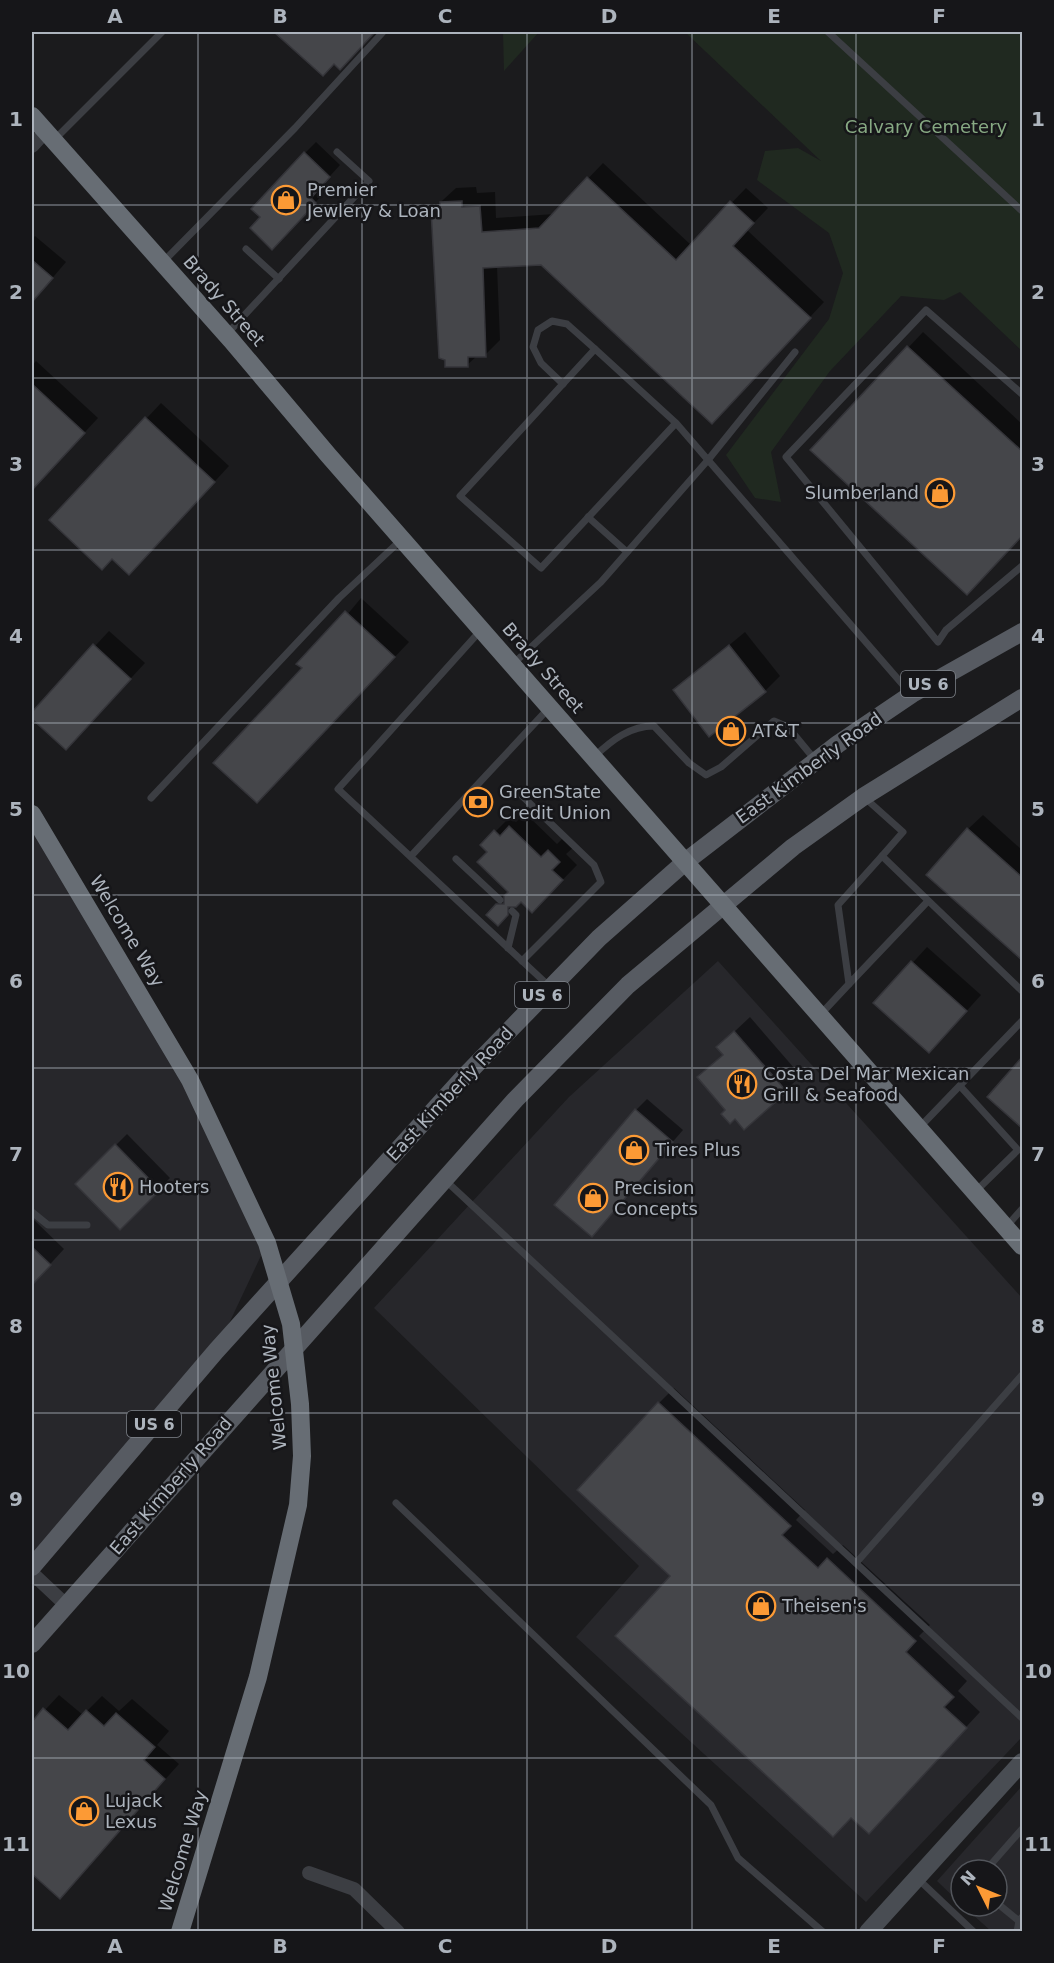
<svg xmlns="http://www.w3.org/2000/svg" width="1054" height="1963" viewBox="0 0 1054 1963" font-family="'DejaVu Sans',sans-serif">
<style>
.built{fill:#27272b}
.green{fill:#202920}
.shadow{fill:#0007}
.building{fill:#45464a;stroke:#35353a;stroke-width:1.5}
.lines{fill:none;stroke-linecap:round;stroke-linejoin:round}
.lane{stroke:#3c3e43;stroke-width:7}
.street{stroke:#3c3e43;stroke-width:14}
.secondary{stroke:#494d53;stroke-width:18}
.primary{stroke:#575b62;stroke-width:18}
.highway{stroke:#676d74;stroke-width:18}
.grid{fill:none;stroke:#adb4bd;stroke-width:1.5;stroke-opacity:0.55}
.labels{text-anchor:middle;stroke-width:5;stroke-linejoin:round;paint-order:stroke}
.shield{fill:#161619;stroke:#80858c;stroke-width:1.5}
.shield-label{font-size:16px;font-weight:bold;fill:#adb4bd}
.park-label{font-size:18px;fill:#87a983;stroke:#161619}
.poi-label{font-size:18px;fill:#adb4bd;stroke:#161619;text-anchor:start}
.street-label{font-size:18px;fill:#adb4bd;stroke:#161619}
.neatline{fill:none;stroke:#adb4bd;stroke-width:2}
.grid-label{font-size:20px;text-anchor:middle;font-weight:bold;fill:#adb4bd}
</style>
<rect width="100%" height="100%" fill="#1b1b1d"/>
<g class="built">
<path d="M32,814L147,1006L267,1243L216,1351L32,1567Z"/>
<path d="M718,961L1022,1298V1737L866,1902L576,1637L639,1566L374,1308L569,1097Z"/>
<path d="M1022,1786V1931H991L963,1906H997V1870H961V1904L937,1881Z"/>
</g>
<g class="green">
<path d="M503,32H539L504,71Z"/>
<path d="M685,32H1022V351L960,292L944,300L901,296L830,371L771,452L781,502L755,498L726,455L829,319L843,273L829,233L757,180L765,151L798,148L821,161Z"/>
</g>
<g class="shadow">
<path d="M276,32H374L355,53L335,62L323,74Z"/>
<path d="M316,142L340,165L321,186L326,191L283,237L262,217L305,153Z"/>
<path d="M603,163L691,245L746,188L768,208L747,230L824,302L726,407L541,264L497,266L500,340L485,355L477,356L467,365L432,210L456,188L476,187L477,193L495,192L496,218L554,214Z"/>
<path d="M35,236L66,262L32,302V239Z"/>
<path d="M923,332L1022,424V534L812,450Z"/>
<path d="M36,361L98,418L32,489V366Z"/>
<path d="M161,403L229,466L144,558L113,557L51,520Z"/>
<path d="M361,598L409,642L272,786L304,667Z"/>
<path d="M109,631L145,663L66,748L32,714Z"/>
<path d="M745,632L780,676L765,691L675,690Z"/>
<path d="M525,813L557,844L564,837L574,847L566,854L577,865L546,897L521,901L498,924L488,915L510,892L489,852L482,845L510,817L516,822Z"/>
<path d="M983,815L1022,850V959L968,829Z"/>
<path d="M927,947L981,995L944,1036L876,1003Z"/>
<path d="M750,1017L801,1076L744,1128L699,1077L724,1054L718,1047Z"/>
<path d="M647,1099L683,1130L592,1235L636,1110Z"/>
<path d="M127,1134L170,1178L120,1228L77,1184Z"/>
<path d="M32,1218L64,1249L32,1284Z"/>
<path d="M674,1388L805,1510L796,1520L833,1554L843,1545L930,1625L919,1636L967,1681L958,1691L980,1712L883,1817L672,1576L659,1403Z"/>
<path d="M59,1695L83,1715L102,1696L119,1711L132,1699L169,1731L157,1745L179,1764L60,1897L32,1872V1724Z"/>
</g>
<g class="building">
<path d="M274,32H375L340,70L334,64L323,76Z"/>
<path d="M304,152L330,177L311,198L316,203L272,250L250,228L260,217L251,209Z"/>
<path d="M587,177L676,260L730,201L754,223L733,246L811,318L712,424L541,265L483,268L486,357H468V367H445V360L439,358L431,209L440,208V202L462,201V207L480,206L482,232L539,228Z"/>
<path d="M32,260L53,278L32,302Z"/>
<path d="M907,346L1023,452V535L967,595L810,450Z"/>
<path d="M32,384L85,433L32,490Z"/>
<path d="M145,417L215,482L129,575L112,559L102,570L49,520Z"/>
<path d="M345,611L395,657L257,803L213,763L302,668L296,664Z"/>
<path d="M93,644L131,679L66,750L32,719V712Z"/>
<path d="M729,645L766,692L709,737L673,690Z"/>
<path d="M509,826L541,857L548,850L560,862L552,870L563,880L532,913L521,902L516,907H508V915L498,926L486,915L496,904H504V896L508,892L477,862L487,852L480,845L494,830L500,836Z"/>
<path d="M967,828L1023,878V961L926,875Z"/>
<path d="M911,961L967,1011L929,1053L873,1003Z"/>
<path d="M734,1031L787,1092L744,1130L735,1119L730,1124L721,1114L725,1110L697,1077L723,1055L716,1047Z"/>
<path d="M1023,1056V1129L987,1097Z"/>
<path d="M635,1109L673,1142L592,1237L554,1205Z"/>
<path d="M115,1144L160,1190L120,1230L75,1184Z"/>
<path d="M32,1247L51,1265L32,1285Z"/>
<path d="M658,1402L791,1526L782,1535L818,1568L827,1558L916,1641L906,1652L954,1697L944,1707L967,1728L869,1834L851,1818L833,1837L615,1636L670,1576L577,1490Z"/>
<path d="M43,1708L68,1730L86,1710L104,1726L116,1713L155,1747L144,1760L165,1779L60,1899L32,1874V1722Z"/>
</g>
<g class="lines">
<g class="lane">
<path d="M828,32L1022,211"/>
<path d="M55,139L162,32"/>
<path d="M246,249L279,279"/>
<path d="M163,262L295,128L383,32"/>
<path d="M226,335L369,181L337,152"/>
<path d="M563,384L541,363L533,347L538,330L552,321L567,324L595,349"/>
<path d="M1022,394L926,310L786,457L938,642L946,630L1022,566"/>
<path d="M676,423L541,568L460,496L595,349L676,423L708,460L795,352"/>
<path d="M588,517L627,552"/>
<path d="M481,630L338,789L550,987"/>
<path d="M514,663L601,582L708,460L910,693"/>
<path d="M595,756C612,740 630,726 654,726L689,763L706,775L721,767L774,721L788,727L816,761"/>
<path d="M519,793L594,865L601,882L522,961"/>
<path d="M151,798L339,598L402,539"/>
<path d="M865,798L903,832L882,856L1022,991"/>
<path d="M411,856L548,709"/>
<path d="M882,856L838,905L849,984L928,901"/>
<path d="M456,859L500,900"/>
<path d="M508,948L516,915L512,911"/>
<path d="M820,1015L849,984"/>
<path d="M960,1086L1018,1150L975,1192"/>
<path d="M919,1128L1022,1021"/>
<path d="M445,1180L1022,1718"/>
<path d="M32,1212L48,1225H87"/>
<path d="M1006,1227L1022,1209"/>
<path d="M396,1503L711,1805L738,1858L823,1932"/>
<path d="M856,1563L1022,1375"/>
<path d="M986,1870L1022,1829"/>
<path d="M917,1878L974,1932"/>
<path d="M997,1903L1019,1921L1022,1917"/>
<path d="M1017,1932L1019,1921"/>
</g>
<g class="street">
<path d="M32,146L45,132"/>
<path d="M32,1573L66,1605"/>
<path d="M309,1873L354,1889L398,1932"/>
</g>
<path class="secondary" d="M868,1932L1022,1762"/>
<g class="primary">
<path d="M32,1567L216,1351L463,1078L599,938L685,862L838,744L912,694L1022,632"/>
<path d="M32,1644L515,1100L628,985L793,847L863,797L1022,698"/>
</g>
<g class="highway">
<path d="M32,116L231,340L329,456L1022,1246"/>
<path d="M32,814L190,1080L267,1243L291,1324L300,1404L302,1456L298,1505L258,1677L180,1932"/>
</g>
</g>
<path class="grid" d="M198,32V1932M362,32V1932M527,32V1932M692,32V1932M856,32V1932M32,205H1022M32,378H1022M32,550H1022M32,723H1022M32,895H1022M32,1068H1022M32,1240H1022M32,1413H1022M32,1585H1022M32,1758H1022"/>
<defs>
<g id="shop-ring" transform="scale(1.5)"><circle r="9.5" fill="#161619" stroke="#fc9a35" stroke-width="1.5"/><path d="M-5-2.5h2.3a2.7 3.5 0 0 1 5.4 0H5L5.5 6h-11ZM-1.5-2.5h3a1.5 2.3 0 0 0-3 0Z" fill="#fc9a35"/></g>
<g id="bank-ring" transform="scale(1.5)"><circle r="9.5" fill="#161619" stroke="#fc9a35" stroke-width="1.5"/><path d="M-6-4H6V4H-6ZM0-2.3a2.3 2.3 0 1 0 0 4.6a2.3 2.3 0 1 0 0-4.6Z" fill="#fc9a35"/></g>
<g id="restaurant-ring" transform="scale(1.5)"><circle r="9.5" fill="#161619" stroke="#fc9a35" stroke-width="1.5"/><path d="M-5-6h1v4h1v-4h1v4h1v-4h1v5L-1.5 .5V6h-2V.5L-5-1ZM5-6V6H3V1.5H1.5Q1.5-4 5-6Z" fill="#fc9a35"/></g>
</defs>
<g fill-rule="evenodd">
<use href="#shop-ring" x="286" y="200"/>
<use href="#shop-ring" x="940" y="493"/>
<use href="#shop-ring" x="731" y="731"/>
<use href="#bank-ring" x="478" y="802"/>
<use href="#restaurant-ring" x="742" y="1084"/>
<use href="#shop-ring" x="634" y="1150"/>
<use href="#restaurant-ring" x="118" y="1187"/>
<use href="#shop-ring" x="593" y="1198"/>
<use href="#shop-ring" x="761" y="1606"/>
<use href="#shop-ring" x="84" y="1811"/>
</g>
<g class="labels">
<g class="shield">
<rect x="901" y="671" width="54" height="26" rx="4.5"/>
<rect x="515" y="982" width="54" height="26" rx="4.5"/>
<rect x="127" y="1411" width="54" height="26" rx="4.5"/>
</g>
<g class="shield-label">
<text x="928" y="690">US 6</text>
<text x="542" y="1001">US 6</text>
<text x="154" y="1430">US 6</text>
</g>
<g class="park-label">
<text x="926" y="133">Calvary Cemetery</text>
</g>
<g class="poi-label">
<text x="307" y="196">Premier<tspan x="307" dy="21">Jewlery &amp; Loan</tspan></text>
<text x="919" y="499" text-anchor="end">Slumberland</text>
<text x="752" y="737">AT&amp;T</text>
<text x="499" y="798">GreenState<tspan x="499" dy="21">Credit Union</tspan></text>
<text x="763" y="1080">Costa Del Mar Mexican<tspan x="763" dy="21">Grill &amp; Seafood</tspan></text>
<text x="655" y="1156">Tires Plus</text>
<text x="139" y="1193">Hooters</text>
<text x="614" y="1194">Precision<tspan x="614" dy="21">Concepts</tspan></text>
<text x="782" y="1612">Theisen's</text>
<text x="105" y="1807">Lujack<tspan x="105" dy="21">Lexus</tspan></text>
</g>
<g class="street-label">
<text transform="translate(224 301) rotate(49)" y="6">Brady Street</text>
<text transform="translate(543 668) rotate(49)" y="6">Brady Street</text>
<text transform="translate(809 768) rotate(-36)" y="6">East Kimberly Road</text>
<text transform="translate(127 931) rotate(59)" y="6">Welcome Way</text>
<text transform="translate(450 1094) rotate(-47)" y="6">East Kimberly Road</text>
<text transform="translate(274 1387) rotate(-96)" y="6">Welcome Way</text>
<text transform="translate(171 1486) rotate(-49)" y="6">East Kimberly Road</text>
<text transform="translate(183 1851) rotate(-73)" y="6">Welcome Way</text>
</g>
</g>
<rect width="1054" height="1963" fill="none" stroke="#161619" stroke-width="66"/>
<g transform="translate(979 1888) rotate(313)"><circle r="28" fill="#161619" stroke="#52555b" stroke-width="1.5"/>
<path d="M0-4.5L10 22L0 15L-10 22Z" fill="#fc9a35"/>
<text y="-9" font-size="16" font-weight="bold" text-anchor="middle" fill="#adb4bd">N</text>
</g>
<rect x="33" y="33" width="988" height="1897" class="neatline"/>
<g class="grid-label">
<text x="115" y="23">A</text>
<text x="280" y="23">B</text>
<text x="445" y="23">C</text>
<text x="609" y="23">D</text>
<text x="774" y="23">E</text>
<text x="939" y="23">F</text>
<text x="16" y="126">1</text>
<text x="1038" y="126">1</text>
<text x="16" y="299">2</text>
<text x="1038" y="299">2</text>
<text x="16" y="471">3</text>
<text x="1038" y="471">3</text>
<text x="16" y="643">4</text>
<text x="1038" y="643">4</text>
<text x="16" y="816">5</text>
<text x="1038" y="816">5</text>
<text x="16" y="988">6</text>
<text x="1038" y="988">6</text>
<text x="16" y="1161">7</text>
<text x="1038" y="1161">7</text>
<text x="16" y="1333">8</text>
<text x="1038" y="1333">8</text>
<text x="16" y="1506">9</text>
<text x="1038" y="1506">9</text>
<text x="16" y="1678">10</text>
<text x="1038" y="1678">10</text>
<text x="16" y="1851">11</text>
<text x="1038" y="1851">11</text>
<text x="115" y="1953">A</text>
<text x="280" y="1953">B</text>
<text x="445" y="1953">C</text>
<text x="609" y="1953">D</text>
<text x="774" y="1953">E</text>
<text x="939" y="1953">F</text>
</g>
</svg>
